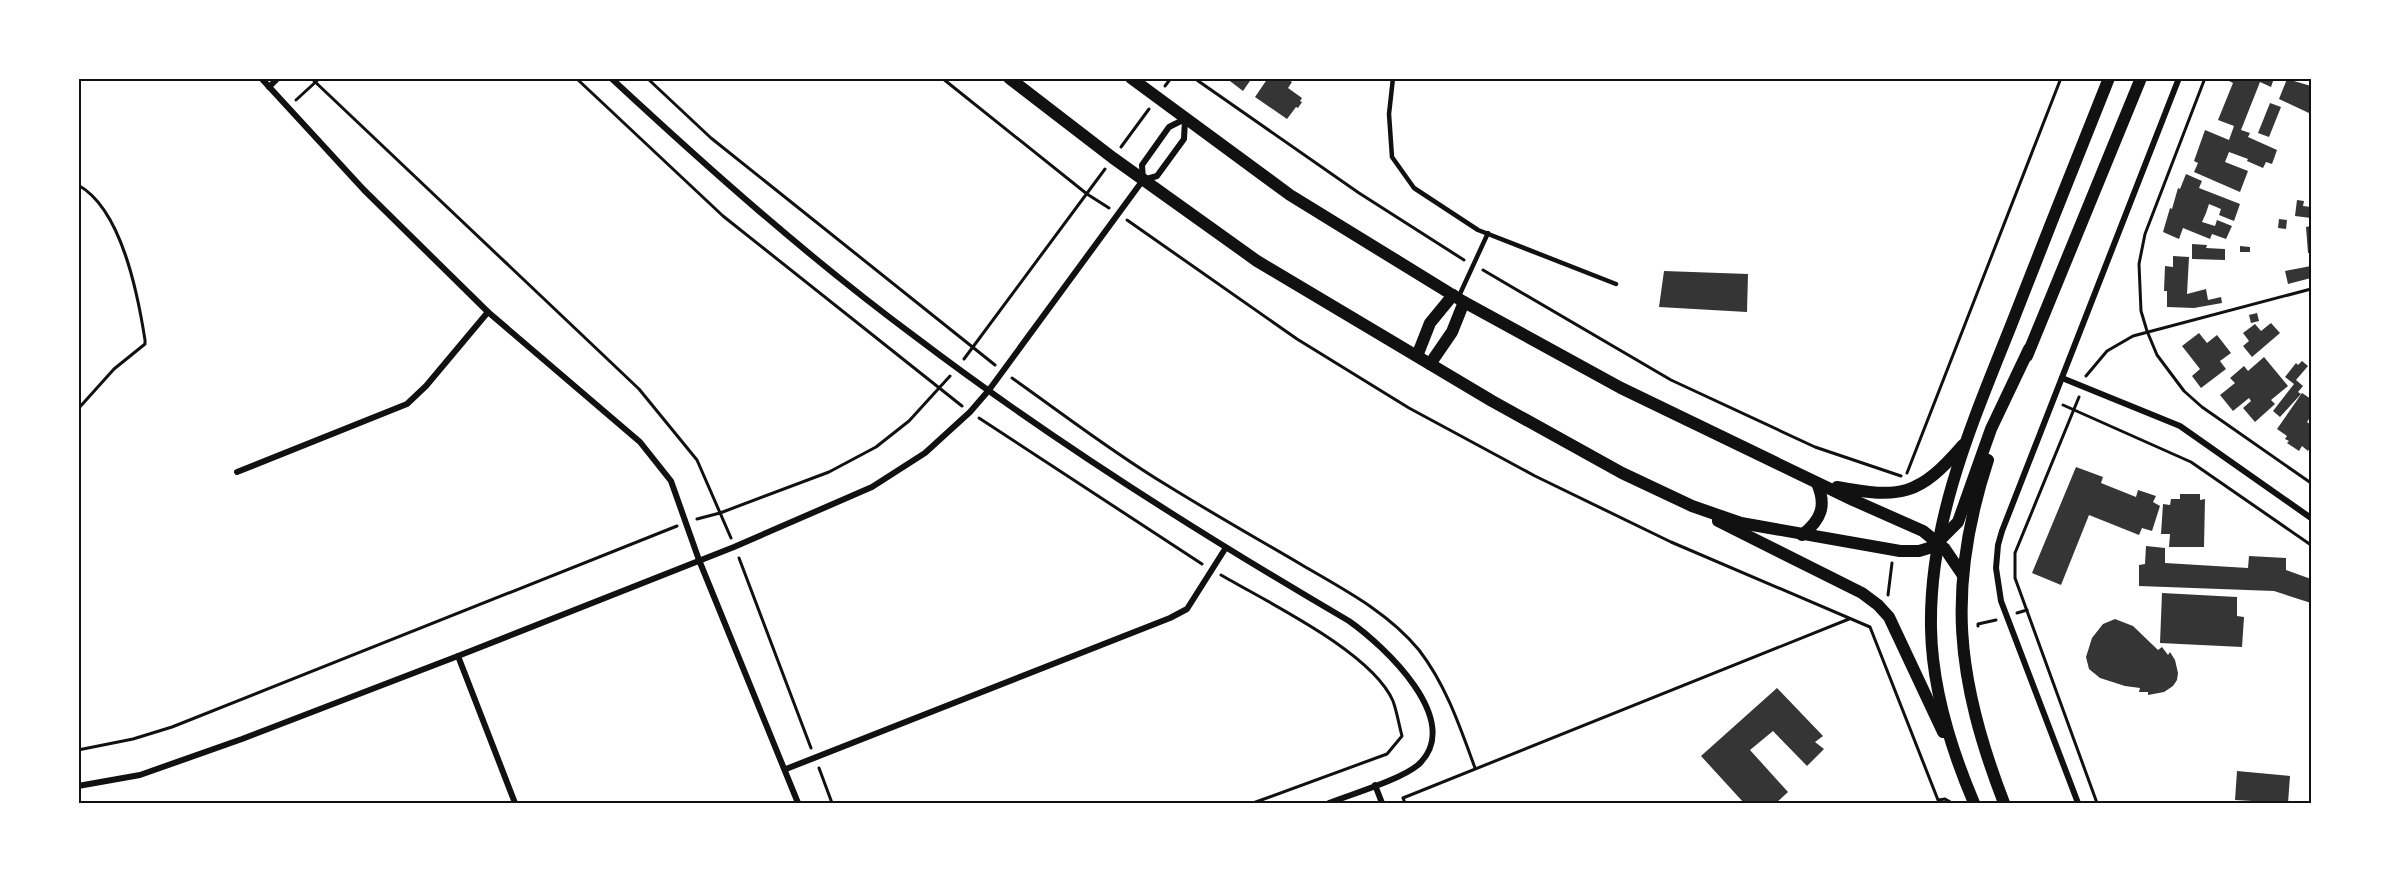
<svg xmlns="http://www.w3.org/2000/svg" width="2389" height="881" viewBox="0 0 2389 881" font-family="Quicksand,sans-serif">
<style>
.building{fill:#353535}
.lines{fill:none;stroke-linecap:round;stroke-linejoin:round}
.path{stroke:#111;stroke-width:3}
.service{stroke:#111;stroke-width:4.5}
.minor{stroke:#111;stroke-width:6}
.secondary{stroke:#111;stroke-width:12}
.neatline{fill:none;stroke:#111;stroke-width:2}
</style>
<rect width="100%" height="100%" fill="#fff"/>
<g class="building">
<path d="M1226,78H1252L1243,91Z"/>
<path d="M1268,78H1285L1292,82L1288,88L1302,98L1300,101L1302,102L1298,108L1296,107L1287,119L1255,97Z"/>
<path d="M2230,78H2274L2271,87L2260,82L2241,130L2250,133L2248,137L2277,150L2272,164L2266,162L2263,168L2247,161L2248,159L2229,152L2225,162L2248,171L2240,192L2194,172L2198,163L2194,161L2205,130L2229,140L2234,126L2218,120L2233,83L2229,81Z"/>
<path d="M2287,79L2311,86V114L2279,99Z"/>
<path d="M2270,103L2281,107L2269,137L2258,133Z"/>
<path d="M2186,174L2202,181L2199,188L2240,204L2234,221L2219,215L2221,209L2209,204L2206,213L2202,222L2215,226L2217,220L2232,226L2226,239L2212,234L2210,239L2183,228L2179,239L2163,232L2170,208L2172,209L2178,188L2180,189Z"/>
<path d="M2297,200L2304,201L2303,206L2311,207V218L2295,216Z"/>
<path d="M2279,219L2287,220L2286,229L2278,228Z"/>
<path d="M2311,226V253H2308L2306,227Z"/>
<path d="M2192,244L2207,245L2206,248L2225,249V260L2192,259Z"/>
<path d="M2240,246L2250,247V252H2240Z"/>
<path d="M2173,256L2189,257L2187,294L2206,289L2208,300L2221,297L2222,303L2194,308L2167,307V291H2164L2165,266L2173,267Z"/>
<path d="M2311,266V278L2288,284L2285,271Z"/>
<path d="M1664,271L1748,274L1747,312L1659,307Z"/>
<path d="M2257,313L2259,321L2251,323L2249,315Z"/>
<path d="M2271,323L2280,333L2252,357L2243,346L2249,341L2243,333L2255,324L2261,331Z"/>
<path d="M2199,333L2207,343L2217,335L2231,353L2220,361L2226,369L2201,388L2192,376L2200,369L2182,346Z"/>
<path d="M2264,357L2288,386L2271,400L2275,404L2255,422L2243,408L2251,401L2249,398L2233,411L2220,395L2235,383L2230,378L2244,366L2248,371Z"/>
<path d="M2302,361L2308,366L2296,380L2303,386L2298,392L2301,394L2280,417L2273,411L2294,384L2285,377L2296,363L2298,365Z"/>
<path d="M2302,393L2311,399V416L2307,422L2311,425V446L2308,451L2302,446L2299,451L2287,443L2289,441L2285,439L2287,436L2277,429Z"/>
<path d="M2076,467L2103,477L2101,483L2136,497L2138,490L2156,496L2153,502L2160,506L2152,531L2142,528L2139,535L2089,515L2061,585L2032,573Z"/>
<path d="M2180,494H2200V500L2205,499L2204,547H2169L2170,534H2161L2163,504L2170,505L2171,499H2180Z"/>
<path d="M2146,546L2165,548V563L2248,568L2249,556L2286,558V570L2311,579V603L2274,591L2139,586V565L2145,564Z"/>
<path d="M2162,593L2237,597V616L2244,617L2242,647L2160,643Z"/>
<path d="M2115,619L2133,626L2158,650L2162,647L2168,655L2170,652L2175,660L2178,673L2177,680L2173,686L2164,692L2148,695V692H2139L2140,688L2125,686L2100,678L2089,669L2086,657L2092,638L2103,624Z"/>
<path d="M1777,688L1823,736L1815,742L1824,749L1807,766L1773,731L1750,750L1788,792L1776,803H1744L1701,756Z"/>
<path d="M2237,771L2290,776L2288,803L2235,800Z"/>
</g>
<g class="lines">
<g class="path">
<path d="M311,78L639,389L697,460L731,538"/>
<path d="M576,78L723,216L962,406"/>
<path d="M647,78L711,138L995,365"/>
<path d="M942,78L1087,194L1109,208"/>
<path d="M1194,78L1359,193L1464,260"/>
<path d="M2205,78L2145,234L2139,264L2141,311L2147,331L2157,355L2184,391L2202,407L2311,483"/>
<path d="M1165,86L1171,78"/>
<path d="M296,100L320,78"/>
<path d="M1121,147L1149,109"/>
<path d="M78,185C122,209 138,295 145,340V344L114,369L78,409"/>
<path d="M1127,220L1297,339L1409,408L1535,476L1671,542L1870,627L1938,800L1945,799L1952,803"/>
<path d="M1483,270L1671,380L1815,447L1901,476"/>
<path d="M964,359L1105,169"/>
<path d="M2086,376L2107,351L2133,336L2311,289"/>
<path d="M1012,378C1063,414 1112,452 1165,484C1210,512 1256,538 1302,565C1343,589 1388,612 1419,650C1446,685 1460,727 1475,768"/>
<path d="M2079,397L2015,553V578L2097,803"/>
<path d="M2063,405L2191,462L2311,545"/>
<path d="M979,418L1202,564"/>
<path d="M1907,473L2061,78"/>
<path d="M697,519L720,513L829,472L876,447L909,421L950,376"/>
<path d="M739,558L811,748"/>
<path d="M1221,575C1267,602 1372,652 1393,701C1397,712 1399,725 1402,736L1387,754L1253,803"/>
<path d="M1888,595L1892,563"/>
<path d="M2017,613L2027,610"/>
<path d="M1978,626V624L1996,620"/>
<path d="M78,750L133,739L172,727L677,526"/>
<path d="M819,768L832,803"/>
<path d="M1405,803L1403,798L1849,619"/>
</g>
<g class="service">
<path d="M1393,78L1389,114L1392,157L1414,188L1478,230L1616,284"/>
<path d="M1459,296L1488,233"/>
</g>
<g class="minor">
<path d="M261,78L364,190L488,312L640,442L671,481L699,560L798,803"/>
<path d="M611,78C709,169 809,258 917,338C1054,442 1200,534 1349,621C1383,645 1466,721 1418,765C1400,780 1352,794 1329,803"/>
<path d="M269,87L278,78"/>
<path d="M1143,180L1157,176L1184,139L1185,119"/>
<path d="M2062,378L2180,426L2311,518"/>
<path d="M237,472L407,404L426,386L488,312"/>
<path d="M458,656L515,803"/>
<path d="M786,769L1170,618L1187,609L1225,549"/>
<path d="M1375,785L1382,803"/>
<path d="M78,786L140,775L242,739L458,656L734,547L872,487L925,453L970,412L989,390L1143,180L1142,165L1169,127L1185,119"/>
<path d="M2078,803L2001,601L1996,568L1998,545L2002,531L2179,78"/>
</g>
<g class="secondary">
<path d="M1009,78L1113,158L1257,261L1492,401L1622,473L1692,506L1741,523L1900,551H1919L1929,548L1938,542L1958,522L1991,429L2029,349"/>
<path d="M1131,78L1290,195L1464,302L1621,388L1853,500L1923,531L1945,549L1962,574"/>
<path d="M1417,356L1430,323L1453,295"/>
<path d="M2027,356L2141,78"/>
<path d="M1430,364L1452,332L1464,302"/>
<path d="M1988,460C1946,588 1956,679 2004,803"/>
<path d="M1837,487C1901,499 1919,496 1963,445"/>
<path d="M1718,521L1862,593L1878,605L1889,617L1943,732"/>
<path d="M1802,535C1821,520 1827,506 1817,483"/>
<path d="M1974,803C1951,749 1932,688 1931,628C1929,520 1973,421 2012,323C2044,241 2076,160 2109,78"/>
</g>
</g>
<rect width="2389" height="881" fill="none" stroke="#ffffff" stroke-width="159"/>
<rect x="80" y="80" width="2230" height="722" class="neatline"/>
</svg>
